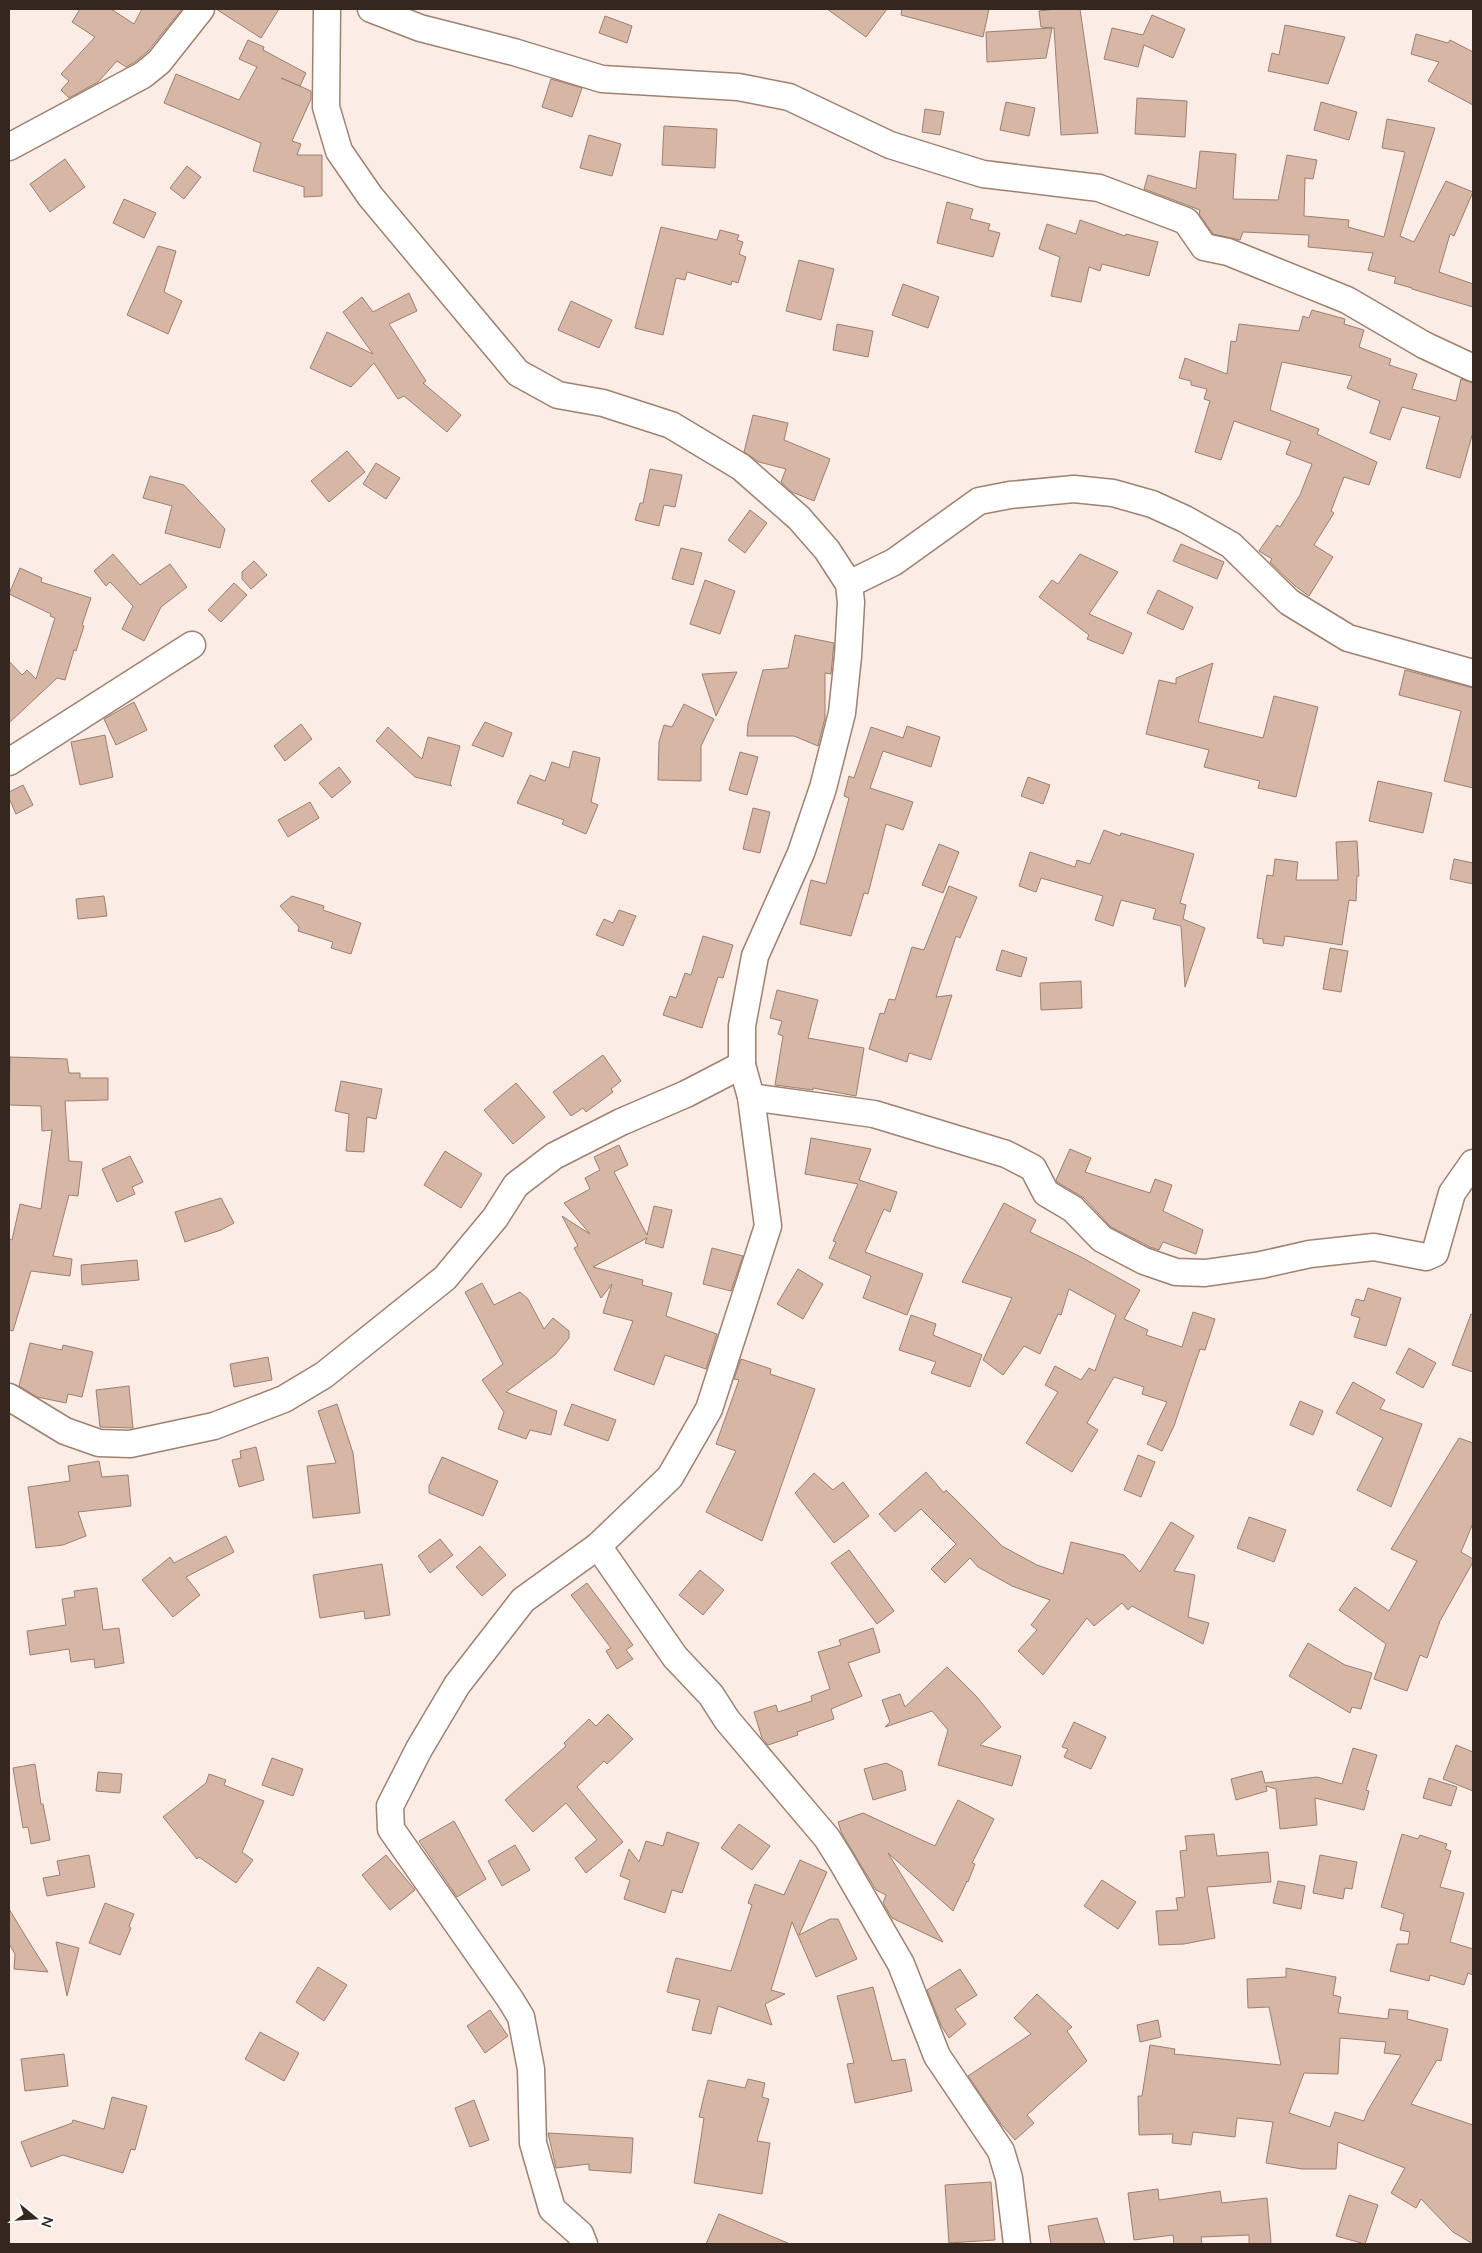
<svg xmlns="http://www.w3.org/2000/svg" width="1482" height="2253" viewBox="0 0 1482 2253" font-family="Mulish,sans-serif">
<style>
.building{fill:#d6b6a4;stroke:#9e7f6f;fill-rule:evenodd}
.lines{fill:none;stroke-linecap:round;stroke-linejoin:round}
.street-casing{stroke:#9f8170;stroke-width:29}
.street{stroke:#fff;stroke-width:26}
</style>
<rect width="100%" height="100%" fill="#fbede6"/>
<g class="building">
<path d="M80,9H111L134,24L142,9H182L148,51L135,62L126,67L117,61L98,82L69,98L61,90L69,81L61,74L95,37L72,22Z"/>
<path d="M216,9H279L261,38Z"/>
<path d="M827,9H887L866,37Z"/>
<path d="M902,9H989L983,37L901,15Z"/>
<path d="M1056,9H1080L1098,133L1061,135L1054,28L1041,27L1039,11Z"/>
<path d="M1152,15L1185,29L1173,58L1144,45L1138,67L1104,59L1112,28L1143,35Z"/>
<path d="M605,16L632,26L627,43L599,33Z"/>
<path d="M1285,25L1345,37L1328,84L1268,71L1272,53L1279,55Z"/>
<path d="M1052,28L1046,58L987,62L986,32Z"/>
<path d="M1416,34L1448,43L1450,40L1473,52V105L1428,81L1439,62L1411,54Z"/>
<path d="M248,40L264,47L263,50L306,73L300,86L281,78L311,91V99L292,141L301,144L297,155H322V196L304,197V187L253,171L261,143L164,103L176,74L239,100L257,67L239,59Z"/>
<path d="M551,79L582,88L572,117L542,107Z"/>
<path d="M1137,98L1187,101L1185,137L1135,134Z"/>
<path d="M1006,102L1035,108L1029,136L1000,130Z"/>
<path d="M1321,102L1357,112L1349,140L1314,130Z"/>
<path d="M925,109L944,112L940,135L922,132Z"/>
<path d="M1387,119L1435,128L1400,236L1414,242L1446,181L1473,192L1454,236L1450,234L1439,272L1473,284V307L1412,289V288L1394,283L1396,277L1368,270L1373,253L1308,247L1309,235L1243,232L1240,240L1213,234L1199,214L1200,210L1144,189L1148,175L1196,189L1200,151L1236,154L1233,199L1278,200L1287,155L1317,160L1313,179L1305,178L1304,216L1349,220L1348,227L1384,237L1405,152L1382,148Z"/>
<path d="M664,126L717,129L715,168L662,165Z"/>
<path d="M589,135L621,144L612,176L580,168Z"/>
<path d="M65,159L85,187L50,212L30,184Z"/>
<path d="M187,166L201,177L184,199L170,188Z"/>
<path d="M124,199L156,213L144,238L113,223Z"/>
<path d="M947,202L973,209L970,219L990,224L988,230L1000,233L993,257L937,243Z"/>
<path d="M1080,220L1125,236L1126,234L1158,242L1149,276L1102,264L1100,271L1089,267L1081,302L1051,296L1060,257L1039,249L1047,224L1076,234Z"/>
<path d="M661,227L717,240L720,230L739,235L737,240L743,242L739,254L746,257L738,283L732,281L731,285L687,272L685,280L676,278L663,335L635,328Z"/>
<path d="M158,246L176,251L164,292L182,301L168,334L127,315Z"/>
<path d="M799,260L834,269L821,320L786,311Z"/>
<path d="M903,284L939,297L928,328L892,315Z"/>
<path d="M409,293L417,311L389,324L426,381L423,383L461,415L447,432L404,396L398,399L374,363L351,387L310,368L327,332L373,354L343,312L362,297L373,312Z"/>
<path d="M571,301L612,320L599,348L558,330Z"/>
<path d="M1312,310L1345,319L1344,324L1364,330L1359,347L1391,359L1389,365L1417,374L1412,389L1456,401L1461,379L1473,383V432L1460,478L1426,468L1440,417L1402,407L1390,440L1370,433L1380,401L1347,388L1352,376L1282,362L1270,410L1319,429L1317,434L1377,462L1369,485L1344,477L1331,511L1334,513L1314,545L1333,557L1309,596L1295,586L1270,562L1272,559L1259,551L1277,525L1280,527L1300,495L1312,464L1286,454L1291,441L1234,421L1221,460L1195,452L1210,401L1204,399L1207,389L1191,385V381L1179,378L1185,358L1227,374L1231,341L1236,342L1239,324L1299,331L1303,316L1309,318Z"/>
<path d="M837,324L873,331L868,357L833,350Z"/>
<path d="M753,415L788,423L784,440L830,459L814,501L792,492L781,482L786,469L759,462L744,452Z"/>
<path d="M347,451L365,472L329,502L311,481Z"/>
<path d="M376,463L400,478L386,499L363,484Z"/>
<path d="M650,469L682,475L675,507L664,505L659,526L635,520L640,503H643Z"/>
<path d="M150,476L184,485L225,529L220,548L165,533L172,506L143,498Z"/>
<path d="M750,510L767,523L745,553L728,540Z"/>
<path d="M1181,544L1224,562L1217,579L1173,561Z"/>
<path d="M681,548L702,553L693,585L672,579Z"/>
<path d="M113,554L140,585L170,564L187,587L161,607L144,641L122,629L133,606L110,582L106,586L94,571Z"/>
<path d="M1080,554L1118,572L1089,614L1132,633L1123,654L1087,639L1089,635L1039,597L1052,580L1058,584Z"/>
<path d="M254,561L267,575L251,589L242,579V572Z"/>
<path d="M20,568L42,578L41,582L91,598L82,625L84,626L76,651L74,650L65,680L57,678L9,723V661L22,675L27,670L36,679L55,618L50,616L51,614L9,594Z"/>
<path d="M705,580L735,591L720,634L690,624Z"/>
<path d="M234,583L247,595L221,622L208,610Z"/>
<path d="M1158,590L1193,607L1183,630L1147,613Z"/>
<path d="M795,635L834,643L831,674L825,673V718L818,746L794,736H747L748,724L763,670L788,668Z"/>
<path d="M1213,663L1198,722L1263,738L1274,696L1318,707L1296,797L1258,788L1260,781L1204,767L1209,750L1146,734L1159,680L1176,684V678Z"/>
<path d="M1405,670L1473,688V788L1444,781L1461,711L1399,695Z"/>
<path d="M737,672L716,716L702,674Z"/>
<path d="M134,702L147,730L116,745L104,719Z"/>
<path d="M684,704L714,719L701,746V781L658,780L659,742L664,725L672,727Z"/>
<path d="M485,722L512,733L503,757L472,745Z"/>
<path d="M301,724L312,739L285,761L274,746Z"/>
<path d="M907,726L940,737L931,767L883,751L870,788L913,802L903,830L886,824L868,894L864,893L851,936L800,924L811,880L826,884L849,798L844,796L849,776L854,778L871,727L903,738Z"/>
<path d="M388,727L422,759L428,737L460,746L450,784L452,786L415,777L376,741Z"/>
<path d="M105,735L113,777L80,785L71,742Z"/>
<path d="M573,751L600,758L591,802L598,805L586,834L562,824L564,820L517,803L530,775L545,781L552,762L569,768Z"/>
<path d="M740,752L758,757L747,795L729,790Z"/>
<path d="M339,767L351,782L332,798L319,783Z"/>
<path d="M1028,777L1050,785L1043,804L1021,796Z"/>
<path d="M1378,781L1432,793L1423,833L1369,821Z"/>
<path d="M23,785L33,805L16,814L9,798V792Z"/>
<path d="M310,802L319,818L288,837L278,820Z"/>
<path d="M753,808L770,812L760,853L743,849Z"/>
<path d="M1104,830L1120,836L1121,833L1194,854L1180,903L1186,905L1183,919L1205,928L1185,987L1181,926L1153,919L1156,909L1121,900L1113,926L1095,920L1103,896L1041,878L1036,892L1019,886L1030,852L1075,867L1077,860L1090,864Z"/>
<path d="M1357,841L1359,876H1357L1356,901L1349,900L1342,945L1285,936L1283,946L1263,943V939L1257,938L1267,875L1273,876L1275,859L1298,862L1296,880H1338L1336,842Z"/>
<path d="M939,844L959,852L943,893L922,885Z"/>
<path d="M1454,859L1473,863V884L1450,879Z"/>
<path d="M949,886L977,897L960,938L956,936L936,997L952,995L931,1060L909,1053L907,1062L869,1049L880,1013L884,1014L889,999L895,1000L912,947L924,950Z"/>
<path d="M104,896L107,916L78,919L76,899Z"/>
<path d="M292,896L324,906L323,910L361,923L351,954L331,948L333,942L298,931L299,927L280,906Z"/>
<path d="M619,910L636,916L623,946L596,935L604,919L613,923Z"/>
<path d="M703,936L733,945L723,978L718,977L702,1028L663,1015L670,996L676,998L685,973L691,975Z"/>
<path d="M1330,948L1348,951L1341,992L1323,989Z"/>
<path d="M1002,950L1027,958L1021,977L996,970Z"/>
<path d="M1081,981L1082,1008L1041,1010L1040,983Z"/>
<path d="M777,990L818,1000L808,1038L864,1048L856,1096L813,1088V1090L775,1085L783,1036L778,1034L782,1021L770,1018Z"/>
<path d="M603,1055L621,1081L611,1089L613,1092L586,1112L583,1108L571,1116L553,1092Z"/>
<path d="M10,1057L67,1059L69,1073H80V1078H108V1100L65,1101L69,1161L82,1162L78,1196L69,1195L53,1256L72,1259L70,1276L31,1271L13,1331L9,1330V1239L12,1240L20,1204L41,1209L52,1130L42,1131L41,1106L9,1105Z"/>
<path d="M341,1081L382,1089L376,1119L367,1117L364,1152L346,1151L349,1114L335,1111Z"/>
<path d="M516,1083L545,1117L513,1144L484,1110Z"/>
<path d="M811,1138L871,1149L859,1180L897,1192L890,1212L884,1209L865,1252L923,1274L907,1315L863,1298L871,1276L829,1258L836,1242L833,1241L858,1184L805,1174Z"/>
<path d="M619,1145L628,1165L614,1172L647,1235L654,1206L672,1210L663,1248L645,1243L647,1238L593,1267L643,1280L642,1285L672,1293L666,1316L717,1334L706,1369L665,1355L654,1385L614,1370L633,1321L603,1313L612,1284L601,1298L574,1248L578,1246L562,1216L590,1234L564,1203L590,1189L585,1178L600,1170L594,1157Z"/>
<path d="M1070,1149L1091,1158L1085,1172L1150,1193L1155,1179L1172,1185L1163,1211L1203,1230L1196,1254L1163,1242L1159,1250L1150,1247L1111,1227L1084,1198L1057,1182L1056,1180Z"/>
<path d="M445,1151L482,1174L461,1208L424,1185Z"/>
<path d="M130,1156L143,1182L132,1187L135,1194L117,1202L102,1169Z"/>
<path d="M221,1198L234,1223L221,1230L185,1242L175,1212Z"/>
<path d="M1004,1203L1036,1220L1030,1232L1081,1257L1140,1290L1124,1319L1148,1330L1146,1335L1182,1347L1193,1312L1215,1319L1205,1350L1200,1349L1174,1426L1162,1451L1147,1444L1167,1402L1142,1394L1144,1387L1114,1377L1087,1423L1098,1430L1072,1472L1026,1443L1058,1392L1045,1385L1055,1366L1081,1380L1089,1368L1095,1371L1116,1315L1069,1289L1061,1315L1058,1314L1040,1354L1024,1346L1003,1375L983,1360L1012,1298L962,1282Z"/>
<path d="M712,1248L743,1256L731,1291L703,1284Z"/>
<path d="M137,1260L139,1280L82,1285L81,1265Z"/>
<path d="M798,1269L823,1284L803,1319L777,1304Z"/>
<path d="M482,1283L494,1305L520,1292L528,1299L544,1329L553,1318L569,1331V1338L555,1355L506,1392L557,1411L551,1435L530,1430L526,1439L498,1429L504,1412L482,1380L503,1364L465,1292Z"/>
<path d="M1368,1288L1401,1298L1386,1346L1354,1337L1360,1318L1351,1315L1356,1299L1364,1301Z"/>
<path d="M1471,1314L1473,1315V1372L1452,1365Z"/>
<path d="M911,1315L936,1324L933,1335L982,1355L970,1387L931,1373L936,1362L899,1350Z"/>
<path d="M30,1343L62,1350L63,1345L93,1352L82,1397L68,1394L66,1403L37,1397L19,1386Z"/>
<path d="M1409,1348L1436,1363L1423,1388L1396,1373Z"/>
<path d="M268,1357L272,1380L234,1387L230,1364Z"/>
<path d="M741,1359L771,1369L770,1374L815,1389L762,1541L706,1512L736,1451L716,1444L739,1380L734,1379Z"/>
<path d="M1353,1382L1385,1400L1380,1409L1422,1424L1391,1507L1357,1490L1383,1438L1336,1413Z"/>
<path d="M129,1386L133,1428L100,1427L96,1390Z"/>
<path d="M1300,1401L1323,1411L1313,1435L1290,1425Z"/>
<path d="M337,1404L353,1453L360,1513L313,1518L307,1466L336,1463L318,1411Z"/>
<path d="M572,1404L616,1420L608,1441L564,1425Z"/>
<path d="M1459,1438L1473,1443V1523L1461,1552L1473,1559V1562L1440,1621L1427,1658L1420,1655L1407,1691L1374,1679L1386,1644L1339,1610L1355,1587L1389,1611L1417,1561L1391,1549Z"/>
<path d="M256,1447L264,1480L239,1487L232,1460L241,1458L240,1451Z"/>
<path d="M1138,1455L1155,1462L1141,1497L1124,1490Z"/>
<path d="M442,1457L498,1481L483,1516L429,1493V1486Z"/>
<path d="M99,1461L102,1477L128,1475L131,1506L78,1512L86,1536L63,1545L36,1548L28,1487L70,1481L68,1466Z"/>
<path d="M926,1472L944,1493L946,1490L1002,1546L1037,1565L1063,1574L1071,1542L1124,1555L1140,1572L1171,1522L1194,1536L1174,1571L1195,1575L1188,1617L1209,1623L1203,1644L1132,1606L1128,1610L1122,1603L1094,1626L1087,1618L1043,1675L1018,1651L1037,1630L1031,1625L1050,1600L1012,1586L978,1567L970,1558L945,1583L931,1569L956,1544L921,1509L895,1532L879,1514Z"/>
<path d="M814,1473L833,1490L843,1482L869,1516L834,1543L795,1493Z"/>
<path d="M1249,1517L1286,1530L1274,1562L1237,1548Z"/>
<path d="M226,1536L234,1552L186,1577L200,1595L173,1617L142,1580L170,1557L174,1563Z"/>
<path d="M440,1539L453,1555L430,1573L418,1556Z"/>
<path d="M480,1546L506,1575L482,1596L456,1567Z"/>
<path d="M849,1550L894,1611L877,1624L831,1563Z"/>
<path d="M382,1564L390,1615L365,1619L364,1611L320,1618L313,1575Z"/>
<path d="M700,1570L724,1590L703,1615L679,1595Z"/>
<path d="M587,1583L633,1645L626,1650L633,1659L617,1669L606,1651L611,1648L571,1595Z"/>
<path d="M97,1588L103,1630L119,1628L124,1663L95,1668L94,1659L71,1662L69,1649L30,1655L27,1631L66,1625L62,1599L75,1597L74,1591Z"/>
<path d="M873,1628L880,1652L848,1663L862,1696L831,1709L834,1719L797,1732L798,1735L768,1745L762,1738L754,1712L776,1705L778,1712L812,1701L811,1696L830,1689L818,1652L841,1645L839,1640Z"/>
<path d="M1308,1643L1345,1665L1372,1673L1361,1709L1352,1707L1350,1713L1289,1676Z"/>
<path d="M947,1667L977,1697L1001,1727L980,1745L1021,1756L1012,1786L938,1765L948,1730L932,1711L885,1727L890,1722L882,1700L900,1694L905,1707Z"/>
<path d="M608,1714L633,1739L607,1764L604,1761L577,1787L623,1842L586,1873L575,1858L597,1840L566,1803L533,1832L505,1800L566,1746L564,1743L589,1719L596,1726Z"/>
<path d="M1074,1722L1106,1737L1091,1769L1064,1757L1068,1749L1062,1747Z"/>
<path d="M1456,1745L1473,1752V1791L1443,1779Z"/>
<path d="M1353,1748L1377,1755L1366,1790L1369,1791L1364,1810L1315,1798L1317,1825L1280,1829L1276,1789L1266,1786L1267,1791L1236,1800L1231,1779L1262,1771L1265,1783L1317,1777L1342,1784Z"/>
<path d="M272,1758L303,1769L293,1796L262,1785Z"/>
<path d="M886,1763L902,1771L906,1790L873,1800L864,1769Z"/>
<path d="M35,1764L41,1804H43L50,1840L31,1844L28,1827L23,1828L13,1768Z"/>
<path d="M98,1772L122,1774L120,1793L96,1791Z"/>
<path d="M209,1774L226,1780L224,1785L264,1801L242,1852L253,1860L236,1883L199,1857L197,1859L163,1817L206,1783Z"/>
<path d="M1429,1778L1457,1787L1451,1806L1423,1798Z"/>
<path d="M958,1800L994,1819L972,1863L975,1864L968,1882L967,1881L953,1911L888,1853L943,1942L892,1918L883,1903L886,1895L876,1890L842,1834L838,1822L863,1813L935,1846Z"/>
<path d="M454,1821L486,1879L457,1897L419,1841Z"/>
<path d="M739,1824L770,1846L752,1870L721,1848Z"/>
<path d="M667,1832L699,1843L682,1893L672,1890L665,1913L624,1899L630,1880L620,1876L629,1849L639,1862L646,1841L663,1846Z"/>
<path d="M1214,1834L1217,1856L1268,1852L1271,1882L1207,1887L1215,1938L1184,1944L1159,1945L1156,1911L1178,1910L1176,1898L1185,1897L1180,1851L1187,1850L1185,1836Z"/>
<path d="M1402,1834L1418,1839L1420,1835L1447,1844L1445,1849L1451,1851L1440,1887L1464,1893L1450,1942L1473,1949V1975L1468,1973L1464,1985L1430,1975L1429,1981L1390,1971L1397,1944H1408L1410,1932L1400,1930L1404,1914L1381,1907Z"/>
<path d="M515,1845L530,1870L502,1886L488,1861Z"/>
<path d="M89,1855L95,1887L47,1896L43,1878L60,1875L57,1861Z"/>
<path d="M386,1855L415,1890L390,1910L362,1875Z"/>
<path d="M1320,1855L1357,1862L1352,1889L1345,1888L1343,1899L1313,1893Z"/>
<path d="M800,1860L827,1872L799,1935L830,1919H838L857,1959L816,1977L792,1922L771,1990L785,1994L765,2004L772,2025L718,2006L711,2034L692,2030L700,2000L667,1992L676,1958L731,1971L752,1905L748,1903L755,1884L784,1895Z"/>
<path d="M1102,1880L1136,1902L1118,1929L1084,1906Z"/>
<path d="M1278,1881L1305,1886L1301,1909L1273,1903Z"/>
<path d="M105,1903L134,1914L129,1926L131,1928L120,1955L89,1943Z"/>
<path d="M9,1909L26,1937L48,1972L14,1969L15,1954L9,1944Z"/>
<path d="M56,1942L79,1948L67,1996Z"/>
<path d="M318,1967L347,1985L324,2021L296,2002Z"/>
<path d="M1286,1968L1336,1977L1333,1995L1341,1997L1338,2013L1388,2019L1389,2009L1408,2011L1407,2019L1448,2029L1441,2061L1437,2060L1411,2104L1473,2125V2244L1453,2232L1421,2199L1416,2208L1391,2193L1405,2168L1338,2142L1336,2169H1302L1266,2163L1273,2122L1237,2118L1235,2137L1193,2132L1191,2145L1172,2143L1173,2134L1139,2135L1138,2096H1142L1150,2045L1175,2049L1174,2054L1281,2065L1269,2007L1248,2008L1247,1979L1286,1977ZM1340,2038L1386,2042L1384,2053L1401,2055L1368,2110L1364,2121L1335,2112L1330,2127L1289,2113L1304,2073L1338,2074Z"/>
<path d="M960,1969L977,1995L955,2009L966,2024L949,2038L941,2025L927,1990Z"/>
<path d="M873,1987L892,2061L905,2059L912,2091L855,2103L847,2064L854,2063L837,1996Z"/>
<path d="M1037,1994L1072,2027L1067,2031L1087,2061L1027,2115L1034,2123L1015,2140L1001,2124L968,2076L1031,2034L1014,2018Z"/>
<path d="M490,2010L508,2036L485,2053L467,2026Z"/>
<path d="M1158,2020L1161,2037L1140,2042L1137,2025Z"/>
<path d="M260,2032L299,2053L284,2081L245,2059Z"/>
<path d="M64,2054L68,2086L25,2091L21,2059Z"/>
<path d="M748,2079L765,2083L762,2097L769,2099L757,2141L770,2143L762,2194L694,2183L704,2118L699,2117L708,2080L745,2088Z"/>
<path d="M112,2097L147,2106L135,2150L131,2149L123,2173L63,2155L31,2167L21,2142L72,2123L73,2120L104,2129Z"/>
<path d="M474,2100L489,2140L470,2147L455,2108Z"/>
<path d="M548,2133L633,2138L631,2173L589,2170V2164L556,2168Z"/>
<path d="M991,2182L995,2240L949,2243L945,2185Z"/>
<path d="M1158,2189L1159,2200L1220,2191L1222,2203L1267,2198L1271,2242L1270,2244H1249V2235L1201,2237L1202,2244H1174L1173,2235L1134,2240L1128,2193Z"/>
<path d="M1349,2195L1378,2205L1365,2244L1336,2236Z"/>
<path d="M719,2214L790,2244H706Z"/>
<path d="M1097,2218L1105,2244H1051L1048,2226Z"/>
</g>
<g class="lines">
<g class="street-casing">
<g id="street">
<path d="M327,9L326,107L339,151L370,196L518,373L558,395L603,403L671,425L741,467L799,518L827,550L849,584L851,602L848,656L842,713L823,788L801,853L755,956L742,1026V1065L751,1097L768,1226L709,1409L670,1477L598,1546L523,1600L457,1685L419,1749L390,1806L391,1829L510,1999L521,2017L531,2069L533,2143L552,2209L580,2234L584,2244"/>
<path d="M371,9L420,28L514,52L602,79L738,87L789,97L890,145L983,174L1099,188L1186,221L1204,247L1228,252L1347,300L1424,345L1473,368"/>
<path d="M9,147L143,75L159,62L201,9"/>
<path d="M849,584L894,562L979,501L1010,495L1074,489L1113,493L1152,504L1185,519L1231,545L1289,602L1348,638L1473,673"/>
<path d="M9,762L192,645"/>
<path d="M751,1097L874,1114L1006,1154L1033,1168L1046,1193L1073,1209L1102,1239L1144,1261L1176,1272L1205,1273L1261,1265L1310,1254L1374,1247L1426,1257L1435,1253L1452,1193L1473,1163"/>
<path d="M9,1397L65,1431L99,1443L130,1444L214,1426L284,1399L324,1375L445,1278L495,1218L516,1185L554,1156L621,1122L686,1094L742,1065"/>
<path d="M598,1546L675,1657L711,1695L727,1720L827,1838L842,1862L901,1964L937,2056L1001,2151L1009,2178L1017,2244"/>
</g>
</g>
<use href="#street" class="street"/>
</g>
<rect width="1482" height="2253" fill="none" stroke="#342720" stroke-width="20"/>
<g transform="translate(35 2218) rotate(108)" stroke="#fdfdfd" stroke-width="4" paint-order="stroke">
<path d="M0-4L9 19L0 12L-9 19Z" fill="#342720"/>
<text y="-8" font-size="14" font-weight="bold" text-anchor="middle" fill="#342720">N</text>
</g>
</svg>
